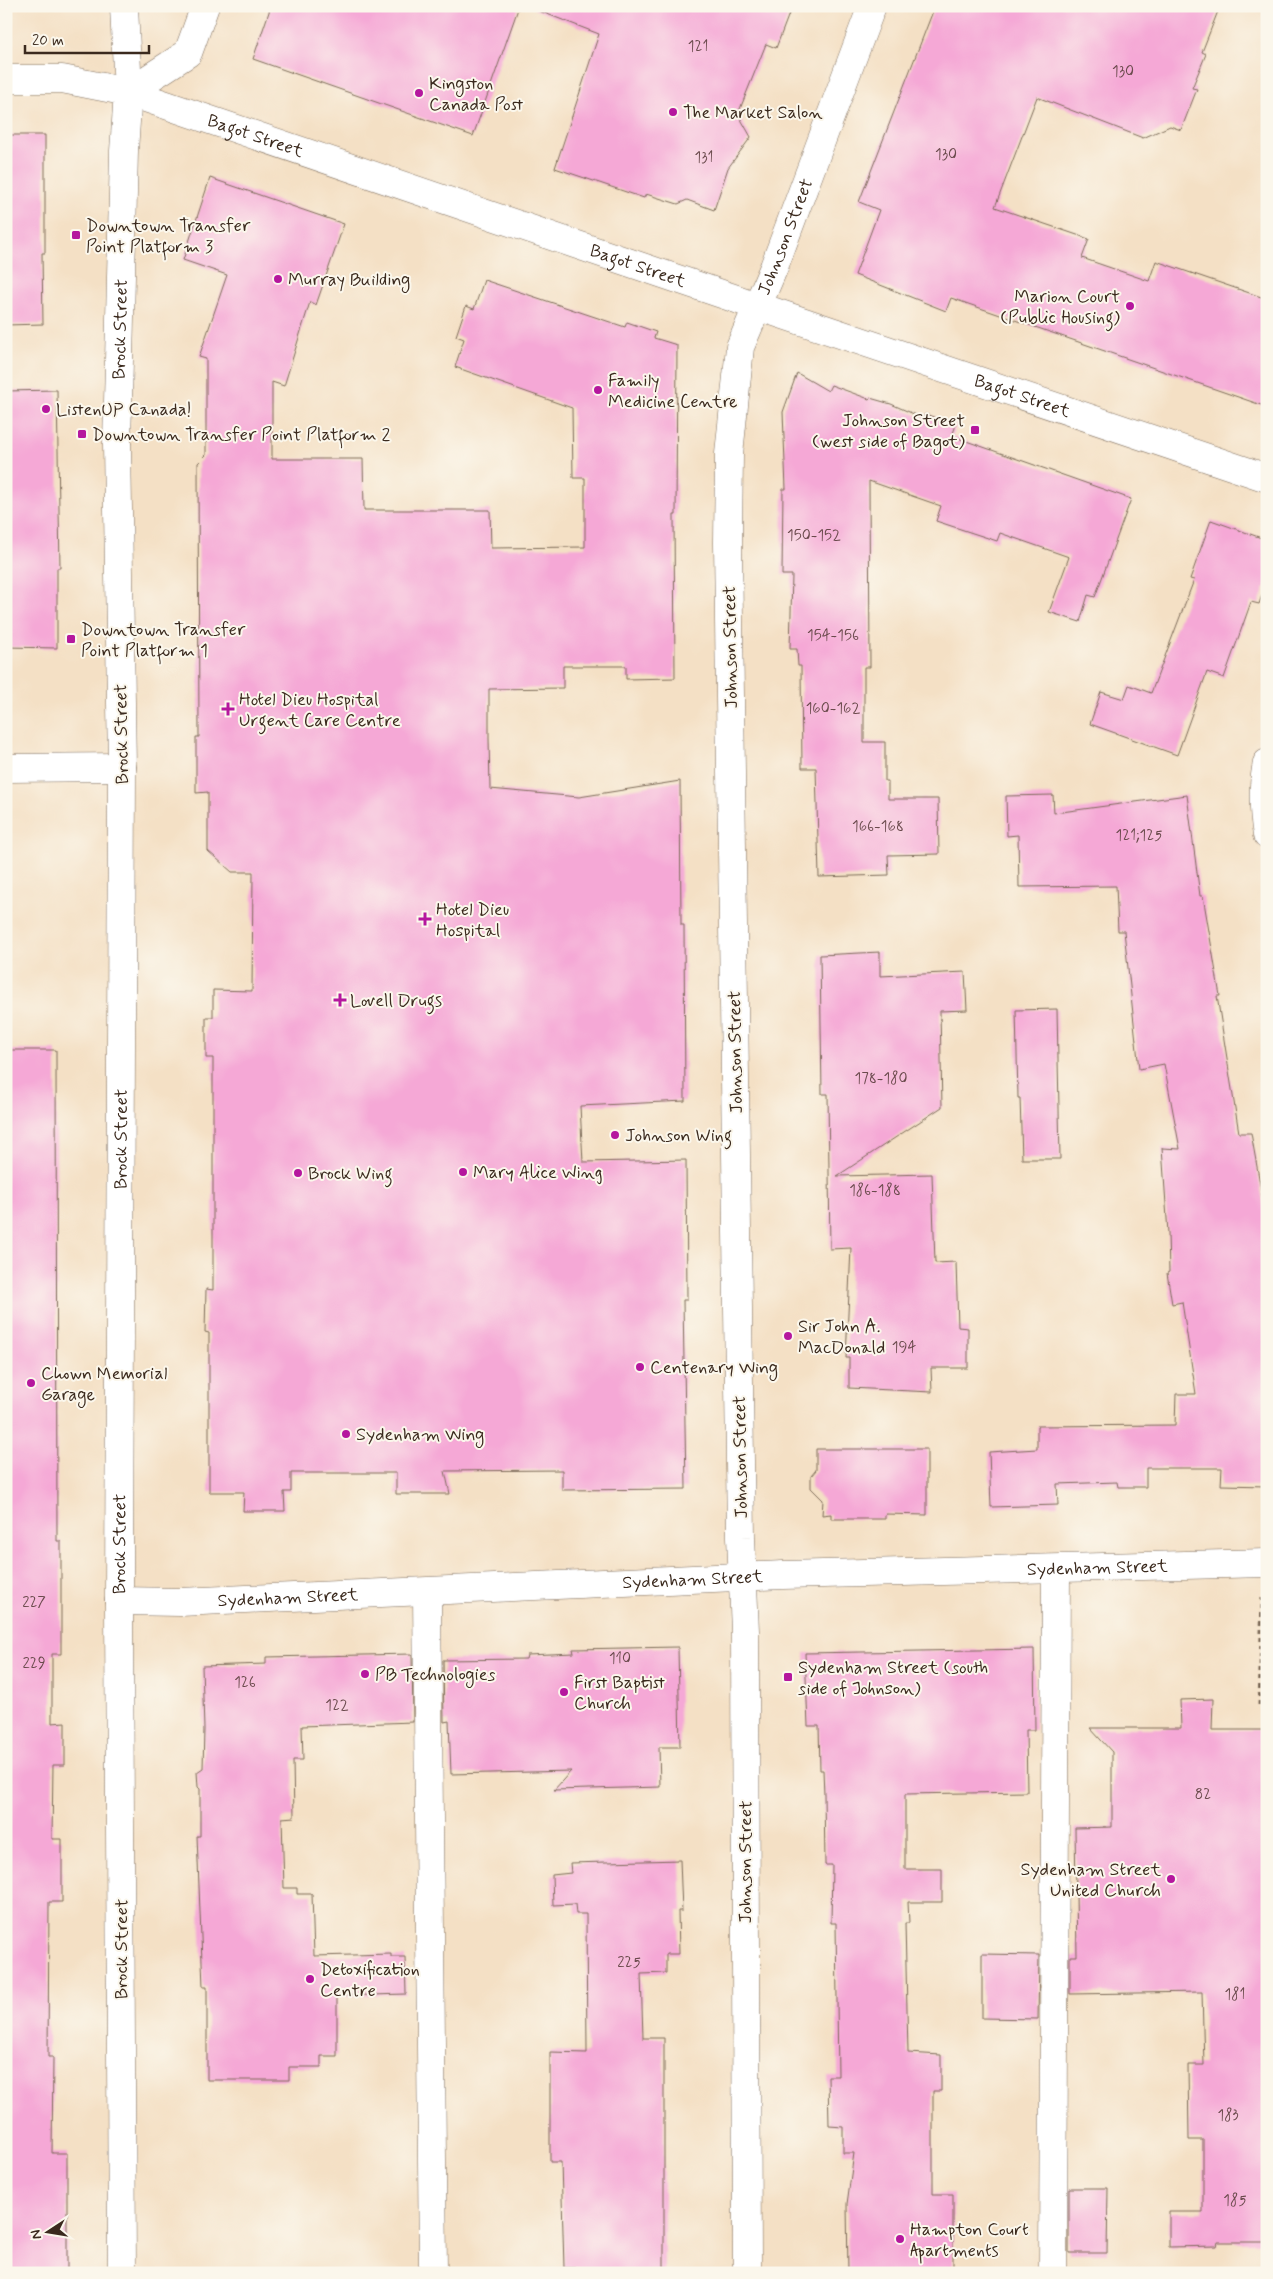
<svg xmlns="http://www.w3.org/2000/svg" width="1273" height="2279" viewBox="0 0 1273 2279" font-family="Mynerve,sans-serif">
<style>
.building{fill:#f5a8d6}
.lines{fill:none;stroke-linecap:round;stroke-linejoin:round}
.minor-casing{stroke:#7c6a58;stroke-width:29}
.major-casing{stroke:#7c6a58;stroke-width:29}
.path{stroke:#7c6a58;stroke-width:3;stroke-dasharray:4 4;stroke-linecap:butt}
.minor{stroke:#fff;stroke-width:28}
.major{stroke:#fff;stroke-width:28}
.poi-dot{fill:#b5179e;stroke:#fbf7ec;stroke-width:2}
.labels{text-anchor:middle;stroke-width:4;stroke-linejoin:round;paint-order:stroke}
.number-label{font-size:15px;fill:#6a4a4c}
.poi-label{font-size:18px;fill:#3b2a1e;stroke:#fbf7ec;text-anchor:start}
.street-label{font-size:18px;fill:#3b2a1e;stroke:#fbf7ec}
</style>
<rect width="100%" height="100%" fill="#fbf7ec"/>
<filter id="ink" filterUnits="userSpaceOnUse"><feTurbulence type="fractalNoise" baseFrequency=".02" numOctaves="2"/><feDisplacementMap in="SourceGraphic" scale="10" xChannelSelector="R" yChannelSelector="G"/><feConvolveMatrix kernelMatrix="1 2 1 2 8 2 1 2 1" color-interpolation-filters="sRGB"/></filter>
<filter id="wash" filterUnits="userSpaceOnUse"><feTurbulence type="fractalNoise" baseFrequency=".0096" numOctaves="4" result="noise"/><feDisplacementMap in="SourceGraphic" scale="20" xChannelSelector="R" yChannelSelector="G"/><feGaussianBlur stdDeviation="1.12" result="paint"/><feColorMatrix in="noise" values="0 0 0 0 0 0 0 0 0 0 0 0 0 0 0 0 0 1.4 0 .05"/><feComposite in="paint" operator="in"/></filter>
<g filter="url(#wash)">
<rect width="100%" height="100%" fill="#f4e0c5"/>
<g id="blocks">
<g class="building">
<path d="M271,6H519L473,136L253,59Z"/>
<path d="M535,6H792L776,48L766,44L738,114L751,137L728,168L714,210L687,200L678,204L646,194L644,198L555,168L599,34L534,9Z"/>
<path d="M935,6H1220L1202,52L1206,54L1192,88L1197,89L1181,130L1170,126L1143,138L1037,97L995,207L1089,239L1082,258L1149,281L1156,261L1267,299V407L951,298L946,311L855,275L879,210L859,202Z"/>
<path d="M6,135H45V253H42L43,324L6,325Z"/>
<path d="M210,178L344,224L316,305L310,302L284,386L272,382V459H363L364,510H490L491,548L585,547V478H573L572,408L455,367L464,339L456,336L466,306L474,309L484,280L625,327L627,322L656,332L654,338L677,345L676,515H674L675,678L626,679V666H563V688L489,689V738L490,789L579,797L680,781L681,925H684L685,1101L580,1106L583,1162L686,1160L687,1300H683L686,1489L562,1490V1470L445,1471L450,1494H396V1473H291V1492H284L285,1511H243L244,1492H209V1333L205,1332L206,1289L213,1290V1058H206V1017H213V990L252,991L253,872H232L208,851V792L196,793V737H199L198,463L206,455V359L199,357L227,275L183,260Z"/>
<path d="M797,373L828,391L831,385L869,399L870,398L891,404L923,418L925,414L956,425L952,436L1131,499L1095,597L1088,595L1080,622L1049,612L1069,557L1000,533L997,541L936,521L941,506L869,481L870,667H864V742H885V781H888V799H938L939,854L888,855L889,875L819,877L816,768H802L801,666H798L797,649H790L792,575H782L783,489H786L783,412Z"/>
<path d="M57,390L60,568H57V648L6,647V391Z"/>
<path d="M1211,520L1267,540V581L1259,604L1251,602L1224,678L1207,672L1177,755L1090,724L1101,692L1124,699L1129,685L1151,693L1194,580L1190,579Z"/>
<path d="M1053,795L1054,813L1187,795L1200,896H1203L1220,996H1217L1239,1133H1251L1267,1223V1486L1221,1485L1222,1468H1146V1487H1118L1117,1482L1057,1484L1058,1505L991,1507L989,1452L1037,1449V1426L1175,1425L1176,1394H1196L1182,1302L1172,1304L1167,1273L1169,1272L1168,1233L1162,1148L1180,1149L1164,1064L1139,1069L1124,931H1118L1116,886L1019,887L1018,835L1007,836L1006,796Z"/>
<path d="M880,952V976L965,972L967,1010L940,1011L942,1107L837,1176L932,1174L935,1263L956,1262L958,1327L968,1328V1368H931L932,1392L849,1388V1358H846L851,1248L830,1249L828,1094H822L820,955Z"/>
<path d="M1057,1009L1060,1159H1022L1020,1098H1018L1016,1010Z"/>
<path d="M6,1050H56L57,1541H61V1654H52V1723L65,1722V1765H53L52,1839H62V1902H49L48,2057H53L52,2153H67V2273H6Z"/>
<path d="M816,1449H927V1515L885,1514V1519H831V1514L822,1515L823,1500L811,1488V1476L816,1470Z"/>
<path d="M678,1647L680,1747H659L660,1787L554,1790L571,1771L451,1774L449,1721L444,1722L443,1660L526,1659L527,1655L574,1653L573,1649Z"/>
<path d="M1034,1649L1035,1730H1026L1027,1792L905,1794V1869H942V1902H908L909,1923H905L908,2053L941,2055V2091H933V2194H953V2273H848L847,2204L854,2153H843V2127L829,2126L828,2076H838L836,1923H831L832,1865H825L824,1794L823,1770H820L819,1726H808L805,1653Z"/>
<path d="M412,1654L413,1722L302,1726L303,1760H293L294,1817L282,1818L284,1888H297V1894H312L314,1956L391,1954V1957H405L406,1994L337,1996V2056H321V2067H289V2080H207V1987H203L197,1836H200V1789L198,1787L197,1772L203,1768L204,1729L202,1666L266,1664V1657Z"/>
<path d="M1213,1699L1212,1730H1267V2242H1218L1217,2246L1169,2247V2212H1203V2140H1189L1188,2065H1204L1202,1992L1070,1994V1956H1077L1075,1828L1112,1827V1752L1090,1728H1181L1180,1700Z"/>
<path d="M680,1860L682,1911H678L679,1954H666V1973L641,1974L643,2038H664V2273H594V2268H564L561,2162H550V2052L587,2053L586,1914H576L575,1904L553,1905L552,1875L571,1873L570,1863Z"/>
<path d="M982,1954L1039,1955L1038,2019L982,2018Z"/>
<path d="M1069,2188H1108L1107,2253H1069Z"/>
</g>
</g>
</g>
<g filter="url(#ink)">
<use href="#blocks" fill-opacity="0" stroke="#7c6a58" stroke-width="1"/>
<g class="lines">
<g class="minor-casing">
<g id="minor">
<path id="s1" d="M6,79H62L128,92L757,306"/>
<path d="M128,92L188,53L205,6"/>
<path d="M1267,763C1262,787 1263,811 1267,835"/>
<path d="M427,1592L433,2273"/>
<path id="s2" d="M119,1601L180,1602L783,1575L1267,1563"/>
<path d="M1053,2273L1056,1569"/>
</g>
</g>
<g class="major-casing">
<g id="major">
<path id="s3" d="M757,306L1267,478"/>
<path d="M6,768L122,767"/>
<path id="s4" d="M122,2273L119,1601L122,767L117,444L124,151L128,92L124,6"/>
<path id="s5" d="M747,2273L745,1631L741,1537L728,543L729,454L740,347L774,267L872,6"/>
</g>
</g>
<path class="path" d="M1259,1705L1262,1598"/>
<use href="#minor" class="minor"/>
<use href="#major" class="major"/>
</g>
</g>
<g class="poi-dot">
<circle cx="419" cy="93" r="5"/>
<circle cx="673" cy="112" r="5"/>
<rect x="71" y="230" width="10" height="10" rx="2.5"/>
<circle cx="278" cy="279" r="5"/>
<circle cx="1130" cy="306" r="5"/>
<circle cx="598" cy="390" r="5"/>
<circle cx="46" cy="409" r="5"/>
<rect x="970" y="425" width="10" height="10" rx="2.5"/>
<rect x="77" y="429" width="10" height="10" rx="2.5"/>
<rect x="66" y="634" width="10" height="10" rx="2.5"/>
<path d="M225.5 701.5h5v5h5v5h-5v5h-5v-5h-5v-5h5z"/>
<path d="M422.5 911.5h5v5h5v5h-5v5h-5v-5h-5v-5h5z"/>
<path d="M337.5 992.5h5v5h5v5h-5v5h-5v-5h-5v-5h5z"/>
<circle cx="615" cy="1135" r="5"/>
<circle cx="463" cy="1172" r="5"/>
<circle cx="298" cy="1173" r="5"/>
<circle cx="788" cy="1336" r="5"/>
<circle cx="640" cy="1367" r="5"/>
<circle cx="31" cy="1383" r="5"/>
<circle cx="346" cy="1434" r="5"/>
<circle cx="365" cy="1674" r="5"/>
<rect x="783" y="1672" width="10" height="10" rx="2.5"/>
<circle cx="564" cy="1692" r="5"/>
<circle cx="1171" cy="1879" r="5"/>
<circle cx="310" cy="1979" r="5"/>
<circle cx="900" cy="2239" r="5"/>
</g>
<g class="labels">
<g class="number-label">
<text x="698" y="51">121</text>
<text x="1123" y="76">130</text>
<text x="946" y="159">130</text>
<text x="704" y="162">131</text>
<text x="814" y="540">150-152</text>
<text x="833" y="640">154-156</text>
<text x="833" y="713">160-162</text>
<text x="878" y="831">166-168</text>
<text x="1139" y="840">121;125</text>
<text x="881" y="1083">178-180</text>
<text x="875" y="1195">186-188</text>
<text x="904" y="1352">194</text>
<text x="34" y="1607">227</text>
<text x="620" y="1663">110</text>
<text x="34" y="1668">229</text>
<text x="245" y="1687">126</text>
<text x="337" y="1710">122</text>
<text x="1203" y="1799">82</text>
<text x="629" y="1967">225</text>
<text x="1235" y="1999">181</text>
<text x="1228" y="2120">183</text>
<text x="1235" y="2205">185</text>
</g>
<g class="poi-label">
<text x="429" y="89">Kingston<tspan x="429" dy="21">Canada Post</tspan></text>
<text x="683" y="118">The Market Salon</text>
<text x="86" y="231">Downtown Transfer<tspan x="86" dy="21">Point Platform 3</tspan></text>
<text x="288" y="285">Murray Building</text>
<text x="1120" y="302" text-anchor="end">Marion Court<tspan x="1120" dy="21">(Public Housing)</tspan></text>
<text x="608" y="386">Family<tspan x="608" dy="21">Medicine Centre</tspan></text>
<text x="56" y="415">ListenUP Canada!</text>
<text x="965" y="426" text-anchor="end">Johnson Street<tspan x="965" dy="21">(west side of Bagot)</tspan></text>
<text x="92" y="440">Downtown Transfer Point Platform 2</text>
<text x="81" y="635">Downtown Transfer<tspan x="81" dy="21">Point Platform 1</tspan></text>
<text x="239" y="705">Hotel Dieu Hospital<tspan x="239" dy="21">Urgent Care Centre</tspan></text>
<text x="436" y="915">Hotel Dieu<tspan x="436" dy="21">Hospital</tspan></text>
<text x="350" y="1006">Lovell Drugs</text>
<text x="625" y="1141">Johnson Wing</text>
<text x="473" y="1178">Mary Alice Wing</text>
<text x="308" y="1179">Brock Wing</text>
<text x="798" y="1332">Sir John A.<tspan x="798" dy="21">MacDonald</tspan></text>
<text x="650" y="1373">Centenary Wing</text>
<text x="41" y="1379">Chown Memorial<tspan x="41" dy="21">Garage</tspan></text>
<text x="356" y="1440">Sydenham Wing</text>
<text x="798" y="1673">Sydenham Street (south<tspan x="798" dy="21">side of Johnson)</tspan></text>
<text x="375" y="1680">PB Technologies</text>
<text x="574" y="1688">First Baptist<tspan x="574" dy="21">Church</tspan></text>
<text x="1161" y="1875" text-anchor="end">Sydenham Street<tspan x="1161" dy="21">United Church</tspan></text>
<text x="320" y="1975">Detoxification<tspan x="320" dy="21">Centre</tspan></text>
<text x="910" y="2235">Hampton Court<tspan x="910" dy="21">Apartments</tspan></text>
</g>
<g class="street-label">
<text dy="6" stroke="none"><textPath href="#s1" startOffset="258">Bagot Street</textPath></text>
<text dy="6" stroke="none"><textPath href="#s5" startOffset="2046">Johnson Street</textPath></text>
<text dy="6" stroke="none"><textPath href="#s1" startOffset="662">Bagot Street</textPath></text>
<text dy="6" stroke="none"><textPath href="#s4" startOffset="1944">Brock Street</textPath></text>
<text dy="6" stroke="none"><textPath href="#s3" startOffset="280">Bagot Street</textPath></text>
<text transform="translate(730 647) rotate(-91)" y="6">Johnson Street</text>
<text transform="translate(121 734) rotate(-91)" y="6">Brock Street</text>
<text transform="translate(735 1052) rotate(-91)" y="6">Johnson Street</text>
<text dy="6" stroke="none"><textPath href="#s4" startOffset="1134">Brock Street</textPath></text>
<text transform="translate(740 1457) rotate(-91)" y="6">Johnson Street</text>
<text dy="6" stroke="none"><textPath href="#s4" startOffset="729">Brock Street</textPath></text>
<text dy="6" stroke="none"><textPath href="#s2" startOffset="979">Sydenham Street</textPath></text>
<text dy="6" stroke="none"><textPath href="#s2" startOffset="574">Sydenham Street</textPath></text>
<text dy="6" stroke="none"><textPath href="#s2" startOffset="169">Sydenham Street</textPath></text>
<text transform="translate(745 1862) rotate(-90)" y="6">Johnson Street</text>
<text transform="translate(121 1949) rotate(-90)" y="6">Brock Street</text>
</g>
</g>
<rect width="1273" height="2279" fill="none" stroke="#fbf7ec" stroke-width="25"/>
<g transform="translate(48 2232) rotate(258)" stroke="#fbf7ec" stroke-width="4" paint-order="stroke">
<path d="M0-4L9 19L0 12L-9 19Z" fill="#3b2a1e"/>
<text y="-8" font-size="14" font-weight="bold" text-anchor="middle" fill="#3b2a1e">N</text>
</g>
<path d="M25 45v8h124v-8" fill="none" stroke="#3b2a1e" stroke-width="2.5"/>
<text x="32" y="45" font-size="15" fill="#3b2a1e" stroke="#fbf7ec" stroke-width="4" paint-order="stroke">20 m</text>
</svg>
